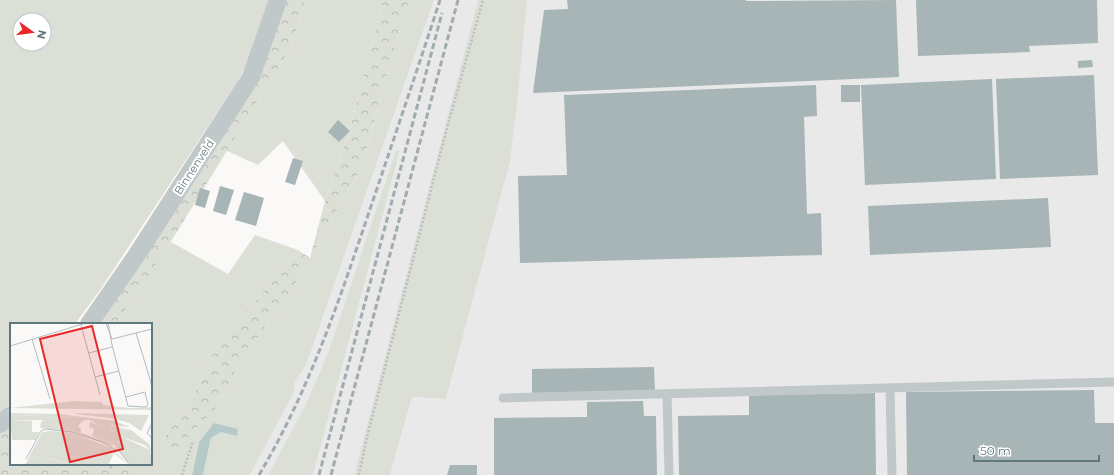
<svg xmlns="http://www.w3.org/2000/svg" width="1114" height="475" viewBox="0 0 1114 475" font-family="Montserrat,sans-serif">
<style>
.built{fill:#e8e9e8}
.green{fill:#dbdfd6;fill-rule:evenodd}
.forest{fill:url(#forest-crowns)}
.water{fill:#b6c9c9}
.building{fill:#a7b5b7}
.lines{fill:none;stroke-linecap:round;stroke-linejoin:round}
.path{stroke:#b9bfc0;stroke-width:2.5;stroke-dasharray:2 2;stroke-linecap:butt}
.service{stroke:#c1c8ca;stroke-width:9}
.minor{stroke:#c1c8ca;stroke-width:18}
.rail{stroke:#a0acaf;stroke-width:3;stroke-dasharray:6 3;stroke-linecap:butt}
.labels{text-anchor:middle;stroke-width:4;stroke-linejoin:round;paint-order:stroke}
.street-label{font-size:11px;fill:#5f787d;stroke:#fff}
.inset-road{fill:none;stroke:#b3bdbf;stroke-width:1}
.view{fill:#e9282a;fill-opacity:0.15;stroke:#e9282a;stroke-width:2}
.inset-edge{fill:none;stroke:#5f787d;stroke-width:2}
</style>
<defs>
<pattern id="forest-crowns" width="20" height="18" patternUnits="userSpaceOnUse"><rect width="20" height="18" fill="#dbdfd6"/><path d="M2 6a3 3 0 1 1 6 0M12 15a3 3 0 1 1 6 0" fill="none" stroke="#b5bab3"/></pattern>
</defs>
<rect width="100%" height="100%" fill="#faf9f7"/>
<g class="built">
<path d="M434,0H478L354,475H313L400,152L396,150L328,353L305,406L268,475H250L294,392L295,381L323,317Z"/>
<path d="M527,0H1114V475H390L412,397L446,399L510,162L518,96Z"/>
</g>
<g class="green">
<path d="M0,0H269L246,66L236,84L100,290L75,324H11V403L0,413ZM20,20H44V44H20Z"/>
<path d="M306,0H383L350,129L325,201L283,141L258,165L227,151L290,49Z"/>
<path d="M409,0H434L313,345L305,367L295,381L294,392L250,475H203L211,438L221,432L237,435L215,423L199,442L192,475H112L96,464H151V324H116L171,242L228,274L255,235L298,250L215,350L190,402L161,442L218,406L242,359L310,264V258L362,167L378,105Z"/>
<path d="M478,0H527L518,96L510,162L446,399L412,397L390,475H354Z"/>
<path d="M396,150L400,151L313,475H268L305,406L328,353Z"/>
</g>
<g class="forest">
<path d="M284,0H306L290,49L162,256L116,324H97L141,260Z"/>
<path d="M383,0H409L378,105L362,167L310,258V264L242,359L218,406L170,455L161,442L190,402L215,350L298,250L310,258L325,201L350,129Z"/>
<path d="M11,425V464H116L138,475H0V432Z"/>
</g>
<path class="water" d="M214,423L238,429L237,436L221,432L211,438L203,475H192L199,442Z"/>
<g class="building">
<path d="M567,0H746V1L896,0L899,77L533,93L544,10L568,9Z"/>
<path d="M916,0H1097L1098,43L1029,46L1030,52L918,56Z"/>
<path d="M1092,60L1093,67L1078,68V61Z"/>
<path d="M1094,75L1098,175L1000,179L996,79Z"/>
<path d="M992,79L996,179L865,185L861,85Z"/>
<path d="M816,85L817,116L804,117L807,214L821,213L822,255L520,263L518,176L567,175L564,95Z"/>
<rect x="841" y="85" width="19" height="17"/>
<path d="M338,120L350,131L339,142L328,132Z"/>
<path d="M293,158L303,161L295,185L285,182Z"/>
<path d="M220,186L234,190L226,215L213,211Z"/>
<path d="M200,188L210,191L205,208L195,205Z"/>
<path d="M244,192L264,198L256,226L235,220Z"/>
<path d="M1048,198L1051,247L870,255L868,206Z"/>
<path d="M654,367L655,391L532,393V369Z"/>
<path d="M1094,390L1095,423H1114V475H907L906,392Z"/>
<path d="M875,393L876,475H679L678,416L749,415V395Z"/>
<path d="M643,401L644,416H656L657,475H494V418L587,417V402Z"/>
<path d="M450,465H477V475H447Z"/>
</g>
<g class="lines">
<g class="path">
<path d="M107,464L112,468"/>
<path d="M182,475L193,441"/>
<path d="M359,475L367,437L447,128L483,0"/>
</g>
<g class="service">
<path d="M890,388L892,475"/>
<path d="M667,394L669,475"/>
<path d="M503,398L1114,382"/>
</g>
<g class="minor">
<path d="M89,324L136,256L251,77L278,0"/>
<path d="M0,424L11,415"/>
</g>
<g class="rail">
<path d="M259,475C307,394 336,310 366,221C391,147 416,74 440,0"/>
<path d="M319,475L442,13"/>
<path d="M331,475L458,0"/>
</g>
</g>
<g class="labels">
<g class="street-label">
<text transform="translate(194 167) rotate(-57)" y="4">Binnenveld</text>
</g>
</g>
<g transform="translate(10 323)">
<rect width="142" height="142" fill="#faf9f7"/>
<path d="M64,78L92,79L93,82L120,85L142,84L141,87L0,85ZM0,90L48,91L105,98L120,104L103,103L102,101L101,103L121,107L139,121L142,129L135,122L112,114L107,126L103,121L82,113L84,106L79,104L80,99L105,109L99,103L69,94L0,92ZM66,91V90L139,92L131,108L119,100L101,95ZM35,96L65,97H74L68,103L71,106V110L58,105H30L31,99ZM0,97L22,98V109H29L26,117H2ZM41,108L63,110L102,125L119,142L104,130L98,142H64L38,135L35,142H31L34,135L19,134L32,109Z" fill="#dbdfd6"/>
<path d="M0,92L69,94L81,97L99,103L106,108L93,105L80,97H0ZM30,105H58L103,121L110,109L112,114L140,127L142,142H121L107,126L108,114L102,123L62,108ZM19,134L34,135L31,142H15ZM37,135L59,141L64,142H35Z" fill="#dbdfd6"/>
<path class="inset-road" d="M96,0L102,16M98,0L102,22L118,83L135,84L138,82L135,69L116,74M71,2L90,72M126,10L142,63M22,16L40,76M102,16L142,6M0,23L76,0M79,30L102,24M85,54L109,48M142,100L137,110L142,115M16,136L31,108L35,106L62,109L92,119L110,129L120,142"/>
<path class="view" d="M82,3L113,126L60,139L30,16Z"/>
<rect width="142" height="142" class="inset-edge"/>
</g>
<g transform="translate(32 32) rotate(104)"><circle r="19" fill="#ffffff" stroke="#bfc9cb"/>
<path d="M0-3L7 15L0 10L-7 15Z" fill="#e9282a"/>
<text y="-6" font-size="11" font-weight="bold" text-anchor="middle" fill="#5f787d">N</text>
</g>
<path d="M974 455v6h125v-6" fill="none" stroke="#5f787d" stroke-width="2"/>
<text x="980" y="455" font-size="12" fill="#5f787d" stroke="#ffffff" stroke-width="3" paint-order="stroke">50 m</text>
</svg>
